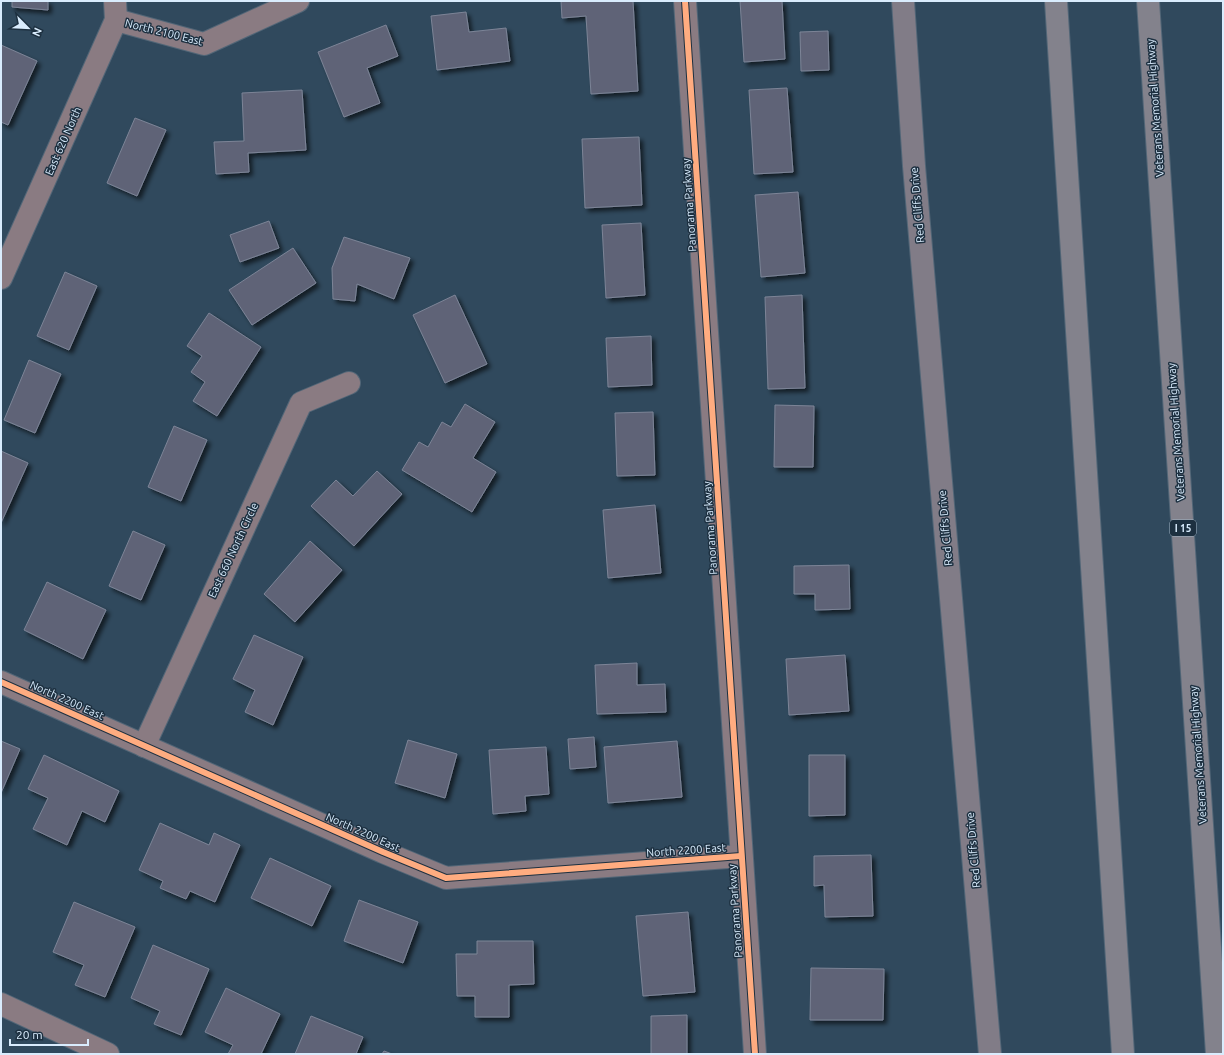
<svg xmlns="http://www.w3.org/2000/svg" width="1224" height="1055" viewBox="0 0 1224 1055" font-family="Ubuntu,sans-serif">
<style>
.building{fill:#5e6477;stroke:#7d8497;filter:url(#shadow)}
.lines{fill:none;stroke-linecap:round;stroke-linejoin:round}
.street-casing{stroke:#526677;stroke-width:24}
.primary-casing{stroke:#526677;stroke-width:24}
.highway-casing{stroke:#526677;stroke-width:24}
.street{stroke:#8a7b82;stroke-width:22}
.primary{stroke:#817c87;stroke-width:22}
.highway{stroke:#83828c;stroke-width:22}
.cycleway-casing{stroke:#1d3040;stroke-width:8}
.cycleway{stroke:#ffac80;stroke-width:6}
.labels{text-anchor:middle;stroke-width:3;stroke-linejoin:round;paint-order:stroke}
.shield{fill:#1d3040;stroke:#a1b4c4;stroke-width:1}
.shield-label{font-size:10px;font-weight:bold;fill:#d9ecfd}
.street-label{font-size:11px;fill:#d9ecfd;stroke:#1d3040}
</style>
<defs>
<filter id="shadow"><feDropShadow dx="3.5" dy="3.5" stdDeviation="2" flood-color="#0009"/></filter>
</defs>
<rect width="100%" height="100%" fill="#30495d"/>
<g class="building">
<path d="M12,1H48V10L12,7Z"/>
<path d="M561,1H633L638,91L591,94L586,16L562,18Z"/>
<path d="M740,1H782L785,59L744,62Z"/>
<path d="M466,12L469,32L506,28L510,61L437,70L431,16Z"/>
<path d="M386,25L398,56L367,68L380,103L344,117L318,52Z"/>
<path d="M828,31L829,70L801,71L800,32Z"/>
<path d="M1,45L37,61L8,125L1,122Z"/>
<path d="M787,88L793,172L754,174L749,90Z"/>
<path d="M302,90L306,150L248,153L249,172L216,174L214,142L244,141L242,93Z"/>
<path d="M135,118L166,130L137,196L107,183Z"/>
<path d="M639,137L642,205L585,208L582,139Z"/>
<path d="M798,192L805,273L761,277L755,195Z"/>
<path d="M269,221L279,248L240,262L230,235Z"/>
<path d="M641,223L645,295L606,298L602,225Z"/>
<path d="M344,237L410,258L394,299L357,284L355,301L333,299L332,268Z"/>
<path d="M293,248L316,283L252,325L229,290Z"/>
<path d="M65,272L97,286L69,350L37,336Z"/>
<path d="M455,295L487,364L445,383L413,315Z"/>
<path d="M802,295L805,388L768,389L765,297Z"/>
<path d="M209,313L261,347L217,416L193,401L205,382L191,372L202,356L187,346Z"/>
<path d="M651,336L652,385L608,387L606,338Z"/>
<path d="M29,360L61,374L35,433L4,420Z"/>
<path d="M465,404L495,422L473,458L496,472L472,512L402,470L419,442L428,447L442,422L451,427Z"/>
<path d="M775,405L814,406L813,467H774Z"/>
<path d="M653,412L655,475L617,476L615,413Z"/>
<path d="M174,426L207,440L181,501L148,487Z"/>
<path d="M1,451L28,463L1,523Z"/>
<path d="M377,471L402,494L354,546L311,506L336,480L353,496Z"/>
<path d="M655,505L661,573L608,578L603,510Z"/>
<path d="M133,531L165,545L141,600L109,586Z"/>
<path d="M310,541L342,570L295,622L264,594Z"/>
<path d="M849,565L850,609L815,610V594H794V566Z"/>
<path d="M47,582L106,610L83,659L24,630Z"/>
<path d="M254,635L303,657L273,725L245,712L255,690L233,679Z"/>
<path d="M845,655L849,711L789,715L786,659Z"/>
<path d="M637,663V685L665,684L666,712L597,714L595,665Z"/>
<path d="M594,737L596,767L570,769L568,739Z"/>
<path d="M408,740L457,754L445,798L395,783Z"/>
<path d="M1,741L20,749L1,793Z"/>
<path d="M677,741L682,797L608,803L604,747Z"/>
<path d="M546,747L549,794L525,796L526,811L493,814L489,750Z"/>
<path d="M44,755L119,791L105,822L82,811L67,845L33,829L48,798L28,789Z"/>
<path d="M809,755H845V815L809,816Z"/>
<path d="M160,823L209,845L214,833L240,845L215,902L190,891L186,899L160,888L163,881L139,870Z"/>
<path d="M871,855L873,916L825,917L824,885L814,886V856Z"/>
<path d="M270,858L331,886L312,926L251,898Z"/>
<path d="M359,900L418,922L403,963L344,941Z"/>
<path d="M74,902L135,927L105,997L75,985L84,965L53,952Z"/>
<path d="M688,912L695,992L643,996L636,916Z"/>
<path d="M477,941H533L534,984L509,985V1017H475V996H457L456,954H477Z"/>
<path d="M153,945L209,969L181,1035L154,1024L160,1011L131,998Z"/>
<path d="M811,968L884,969L883,1020H810Z"/>
<path d="M226,988L280,1014L261,1054H228L233,1045L205,1032Z"/>
<path d="M687,1015V1054H651V1016Z"/>
<path d="M311,1016L363,1037L356,1054H295Z"/>
<path d="M384,1051L392,1054H382Z"/>
</g>
<g class="lines">
<g class="street-casing">
<g id="street">
<path d="M685,1L755,1054"/>
<path d="M116,20L204,44L298,1"/>
<path d="M1,278L116,20L115,1"/>
<path d="M1,682L383,852L446,878L741,856"/>
<path d="M144,746L301,403L349,383"/>
<path d="M1,1004L108,1054"/>
</g>
</g>
<g class="primary-casing">
<path id="primary" d="M903,1L914,166L990,1054"/>
</g>
<g class="highway-casing">
<g id="highway">
<path d="M1056,1L1123,1054"/>
<path d="M1148,1L1217,1054"/>
</g>
</g>
<use href="#street" class="street"/>
<use href="#primary" class="primary"/>
<use href="#highway" class="highway"/>
<g class="cycleway-casing">
<g id="cycleway">
<path d="M685,1L755,1054"/>
<path d="M1,682L383,852L446,878L741,856"/>
</g>
</g>
<use href="#cycleway" class="cycleway"/>
</g>
<g class="labels">
<rect class="shield" x="1170" y="520" width="26" height="16" rx="3"/>
<g class="shield-label">
<text x="1183" y="532">I 15</text>
</g>
<g class="street-label">
<text transform="translate(164 32) rotate(14)" y="4">North 2100 East</text>
<text transform="translate(1155 108) rotate(-94)" y="4">Veterans Memorial Highway</text>
<text transform="translate(63 141) rotate(-66)" y="4">East 620 North</text>
<text transform="translate(689 205) rotate(-94)" y="4">Panorama Parkway</text>
<text transform="translate(917 205) rotate(-95)" y="4">Red Cliffs Drive</text>
<text transform="translate(1176 432) rotate(-94)" y="4">Veterans Memorial Highway</text>
<text transform="translate(710 528) rotate(-94)" y="4">Panorama Parkway</text>
<text transform="translate(945 528) rotate(-95)" y="4">Red Cliffs Drive</text>
<text transform="translate(233 550) rotate(-65)" y="4">East 660 North Circle</text>
<text transform="translate(67 700) rotate(24)" y="4">North 2200 East</text>
<text transform="translate(1198 755) rotate(-94)" y="4">Veterans Memorial Highway</text>
<text transform="translate(363 832) rotate(24)" y="4">North 2200 East</text>
<text transform="translate(686 850) rotate(-4)" y="4">North 2200 East</text>
<text transform="translate(973 850) rotate(-95)" y="4">Red Cliffs Drive</text>
<text transform="translate(735 911) rotate(-94)" y="4">Panorama Parkway</text>
</g>
</g>
<rect width="1224" height="1055" fill="none" stroke="#d9ecfd" stroke-width="4"/>
<g transform="translate(28 28) rotate(114)" stroke="#1d3040" stroke-width="3" paint-order="stroke">
<path d="M0-3L7 15L0 10L-7 15Z" fill="#d9ecfd"/>
<text y="-6" font-size="11" font-weight="bold" text-anchor="middle" fill="#d9ecfd">N</text>
</g>
<path d="M10 1039v6h78v-6" fill="none" stroke="#d9ecfd" stroke-width="2"/>
<text x="16" y="1039" font-size="12" fill="#d9ecfd" stroke="#1d3040" stroke-width="3" paint-order="stroke">20 m</text>
</svg>
